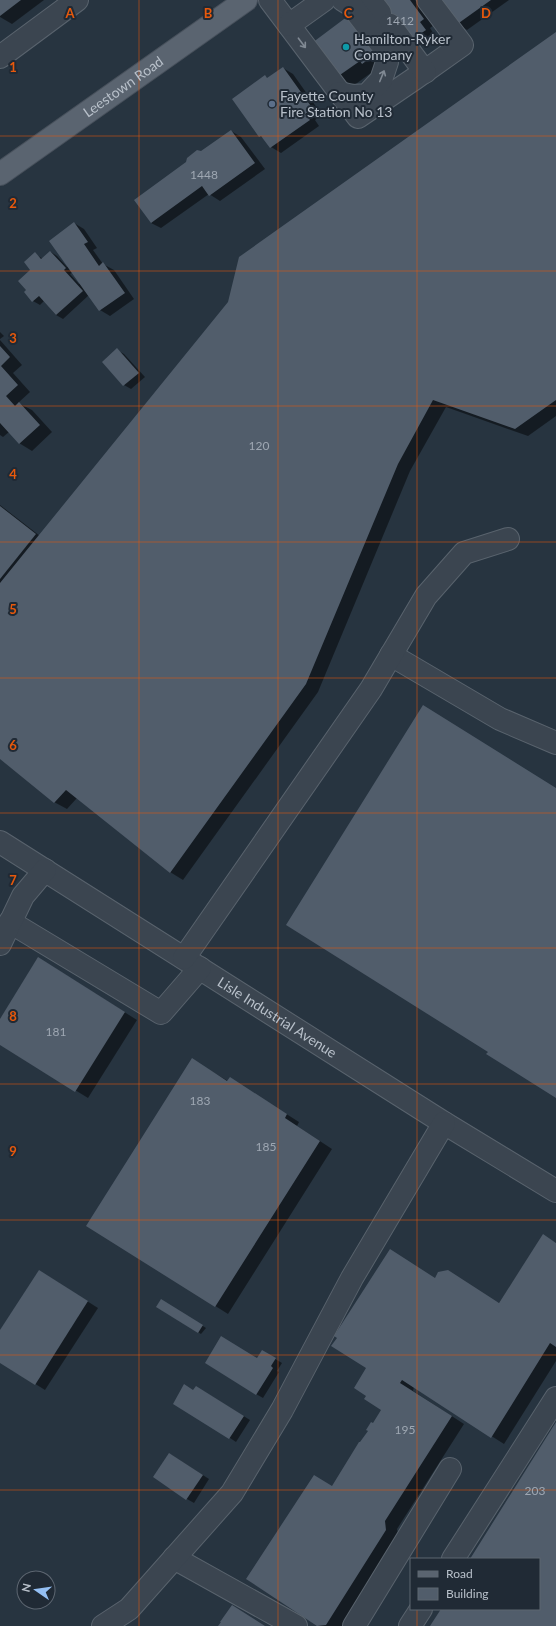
<svg xmlns="http://www.w3.org/2000/svg" width="556" height="1626" viewBox="0 0 556 1626" font-family="Lato,sans-serif">
<style>
.shadow{fill:#0007;fill-rule:evenodd}
.building{fill:#515d6b}
.lines{fill:none;stroke-linecap:round;stroke-linejoin:round}
.minor-casing{stroke:#59636d;stroke-width:24}
.major-casing{stroke:#48515c;stroke-width:24}
.minor{stroke:#3b4550;stroke-width:22}
.major{stroke:#5a6470;stroke-width:22}
.oneway{stroke:#808993}
.grid{fill:none;stroke:#e8590c;stroke-width:1;stroke-opacity:0.55}
.culture-dot{fill:#0f9aa8;stroke:#202a35;stroke-width:1.5}
.service-dot{fill:#5c6f8a;stroke:#202a35;stroke-width:1.5}
.labels{text-anchor:middle;stroke-width:4;stroke-linejoin:round;paint-order:stroke}
.number-label{font-size:12px;fill:#9ea7b2}
.poi-label{font-size:14px;fill:#b8c0ca;stroke:#202a35;text-anchor:start}
.street-label{font-size:14px;fill:#b8c0ca;stroke:#202a35}
.grid-label{font-size:13px;text-anchor:middle;font-weight:bold;fill:#e8590c;stroke:#202a35;stroke-width:4;stroke-linejoin:round;paint-order:stroke}
</style>
<rect width="100%" height="100%" fill="#273440"/>
<g class="shadow">
<path d="M0,0H44L12,24L0,17Z"/>
<path d="M378,0H415L434,25L430,28L435,36L422,45L404,35Z"/>
<path d="M440,0H509L467,30L457,24Z"/>
<path d="M368,23L379,73L375,70L353,86L337,76Z"/>
<path d="M556,33V416L528,436L446,407L410,471L318,692L183,880L170,872L77,798L67,809L54,802L0,758V505L40,536Z"/>
<path d="M283,68L293,74L322,115L315,120L319,126L281,153L271,147L265,139L260,136L265,77L268,79Z"/>
<path d="M231,131L241,137L265,169L220,201L209,194L161,228L151,223L187,162Z"/>
<path d="M74,223L84,229L97,248L93,250L103,264L114,270L134,299L110,316L100,310L89,295L63,319L56,315L44,301L40,305L33,301L28,291L35,254L43,259L51,252L57,256L67,267L68,266ZM73,272L80,283L79,284L70,274Z"/>
<path d="M0,332L4,336L0,339Z"/>
<path d="M0,340L22,365L13,373L30,392L18,403L32,410L52,432L32,451L19,443L9,432L3,437L0,435Z"/>
<path d="M117,350L124,354L145,377L131,389L124,385Z"/>
<path d="M51,966L137,1020L88,1098L0,1044V1021Z"/>
<path d="M204,1067L228,1081L242,1086L299,1122L297,1126L332,1149L228,1314L87,1225Z"/>
<path d="M543,1236L556,1243V1361L504,1444L414,1387L413,1391L464,1424L397,1529L399,1538L342,1626H319L247,1579L333,1487L383,1410L435,1279L499,1303Z"/>
<path d="M49,1277L98,1308L45,1390L0,1362V1332Z"/>
<path d="M161,1300L206,1328L201,1334L157,1307Z"/>
<path d="M262,1351L282,1363L277,1371L279,1372L263,1398L256,1394L257,1359Z"/>
<path d="M194,1391H203L250,1420L236,1442L230,1438Z"/>
<path d="M170,1454L209,1479L194,1503L187,1499Z"/>
</g>
<g class="building">
<path d="M0,0H21L0,16Z"/>
<path d="M377,0H410L424,19L420,22L426,30L411,40L384,30L375,17Z"/>
<path d="M438,0H491L456,25Z"/>
<path d="M352,13L379,52L362,64L360,61L337,77L312,43Z"/>
<path d="M556,32V400L515,429L433,400L398,464L306,684L170,873L66,790L54,803L0,759V583L228,302L239,257Z"/>
<path d="M283,67L313,109L305,114L310,120L270,148L261,136L259,137L232,99L265,75L267,78Z"/>
<path d="M231,130L255,163L209,196L202,186L151,223L134,200L186,162L187,158L197,150L201,151Z"/>
<path d="M74,222L88,242L84,244L99,266L103,262L125,293L99,311L49,241Z"/>
<path d="M50,251L66,268L64,270L83,291L56,315L39,296L32,302L24,292L26,290L18,281L30,270L24,262L35,252L41,259Z"/>
<path d="M0,346L10,357L1,366L18,385L6,396L15,406L19,402L40,425L19,444L0,423Z"/>
<path d="M117,348L139,373L123,386L102,362Z"/>
<path d="M0,506L36,534L0,579Z"/>
<path d="M423,705L556,788V1098L486,1054L488,1052L286,925Z"/>
<path d="M38,957L125,1012L75,1092L0,1045V1019Z"/>
<path d="M192,1058L227,1081L230,1077L287,1114L285,1118L320,1141L215,1307L86,1226Z"/>
<path d="M543,1234L556,1243V1347L550,1343L491,1438L402,1380L400,1383L452,1416L385,1521L386,1530L326,1625L317,1626L246,1579L314,1475L332,1486L359,1442H360L368,1431L366,1430L371,1422L373,1423L381,1410L364,1399L366,1396L354,1388L366,1368L331,1346L337,1338L334,1336L390,1249L435,1278L438,1272L448,1270L499,1303Z"/>
<path d="M39,1270L88,1301L35,1385L0,1363V1330Z"/>
<path d="M161,1299L203,1325L198,1333L156,1307Z"/>
<path d="M221,1336L257,1358L262,1350L276,1358L271,1366L273,1368L256,1395L205,1363Z"/>
<path d="M184,1384L193,1390L196,1386L244,1416L229,1439L173,1404Z"/>
<path d="M556,1422V1626H430L441,1609H539V1559H470Z"/>
<path d="M169,1453L203,1475L186,1500L153,1477Z"/>
<path d="M232,1605L265,1626H218L221,1622H220Z"/>
</g>
<g class="lines">
<g class="minor-casing">
<g id="minor">
<path d="M270,0L358,117L414,79L462,45L428,0"/>
<path d="M368,0H370L380,13"/>
<path d="M289,25L324,0"/>
<path d="M390,25L425,72"/>
<path d="M0,57L77,0"/>
<path d="M339,93L353,96L367,95L381,80L387,62L385,49L351,5L343,0"/>
<path d="M391,655L500,719L556,743"/>
<path id="s1" d="M0,842L444,1123L556,1191"/>
<path d="M10,922L161,1013L200,968"/>
<path d="M0,944L23,896L45,870"/>
<path d="M184,958L371,689L426,596L464,553L508,539"/>
<path d="M174,1558L296,1626"/>
<path d="M453,1559L556,1398"/>
<path d="M103,1626L129,1609L232,1493L282,1410L352,1278L444,1123"/>
<path d="M354,1626L450,1469"/>
<path d="M410,1626L421,1609"/>
</g>
</g>
<g class="major-casing">
<g id="major">
<path id="s2" d="M0,174L246,0"/>
</g>
</g>
<use href="#minor" class="minor"/>
<use href="#major" class="major"/>
</g>
<defs><path id="oneway-shaft" d="M-6 0H5M1.5-3L5.5 0L1.5 3" fill="none" stroke-width="1.6" stroke-linecap="round" stroke-linejoin="round"/></defs>
<g class="oneway">
<use href="#oneway-shaft" transform="translate(302 43) rotate(53)"/>
<use href="#oneway-shaft" transform="translate(382 76) rotate(-68)"/>
</g>
<path class="grid" d="M139,0V1626M278,0V1626M417,0V1559M0,136H556M0,271H556M0,406H556M0,542H556M0,678H556M0,813H556M0,948H556M0,1084H556M0,1220H556M0,1355H556M0,1490H556M417,1609V1626"/>
<circle class="culture-dot" cx="346" cy="47" r="4"/>
<circle class="service-dot" cx="272" cy="104" r="4"/>
<g class="labels">
<g class="number-label">
<text x="400" y="25">1412</text>
<text x="204" y="179">1448</text>
<text x="259" y="450">120</text>
<text x="56" y="1036">181</text>
<text x="200" y="1105">183</text>
<text x="266" y="1151">185</text>
<text x="405" y="1434">195</text>
<text x="535" y="1495">203</text>
</g>
<g class="poi-label">
<text x="354" y="44">Hamilton-Ryker<tspan x="354" dy="16">Company</tspan></text>
<text x="280" y="101">Fayette County<tspan x="280" dy="16">Fire Station No 13</tspan></text>
</g>
<g class="street-label">
<text dy="5" stroke="none"><textPath href="#s2" startOffset="151">Leestown Road</textPath></text>
<text dy="5" stroke="none"><textPath href="#s1" startOffset="328">Lisle Industrial Avenue</textPath></text>
</g>
</g>
<g class="grid-label">
<text x="70" y="18">A</text>
<text x="208" y="18">B</text>
<text x="348" y="18">C</text>
<text x="486" y="18">D</text>
<text x="13" y="72">1</text>
<text x="13" y="208">2</text>
<text x="13" y="343">3</text>
<text x="13" y="479">4</text>
<text x="13" y="614">5</text>
<text x="13" y="750">6</text>
<text x="13" y="885">7</text>
<text x="13" y="1021">8</text>
<text x="13" y="1156">9</text>
</g>
<rect x="410" y="1558" width="130" height="52" fill="#202a35" stroke="#5d6671"/>
<rect x="418" y="1571" width="20" height="6" fill="#5a6470" stroke="#5d6671"/>
<text x="446" y="1578" font-size="12" fill="#b8c0ca">Road</text>
<rect x="418" y="1588" width="20" height="12" fill="#515d6b" stroke="#5d6671"/>
<text x="446" y="1598" font-size="12" fill="#b8c0ca">Building</text>
<g transform="translate(36 1590) rotate(283)"><circle r="19" fill="#202a35" stroke="#5d6671"/>
<path d="M0-3L7 15L0 10L-7 15Z" fill="#94bff3"/>
<text y="-6" font-size="11" font-weight="bold" text-anchor="middle" fill="#b8c0ca">N</text>
</g>
</svg>
